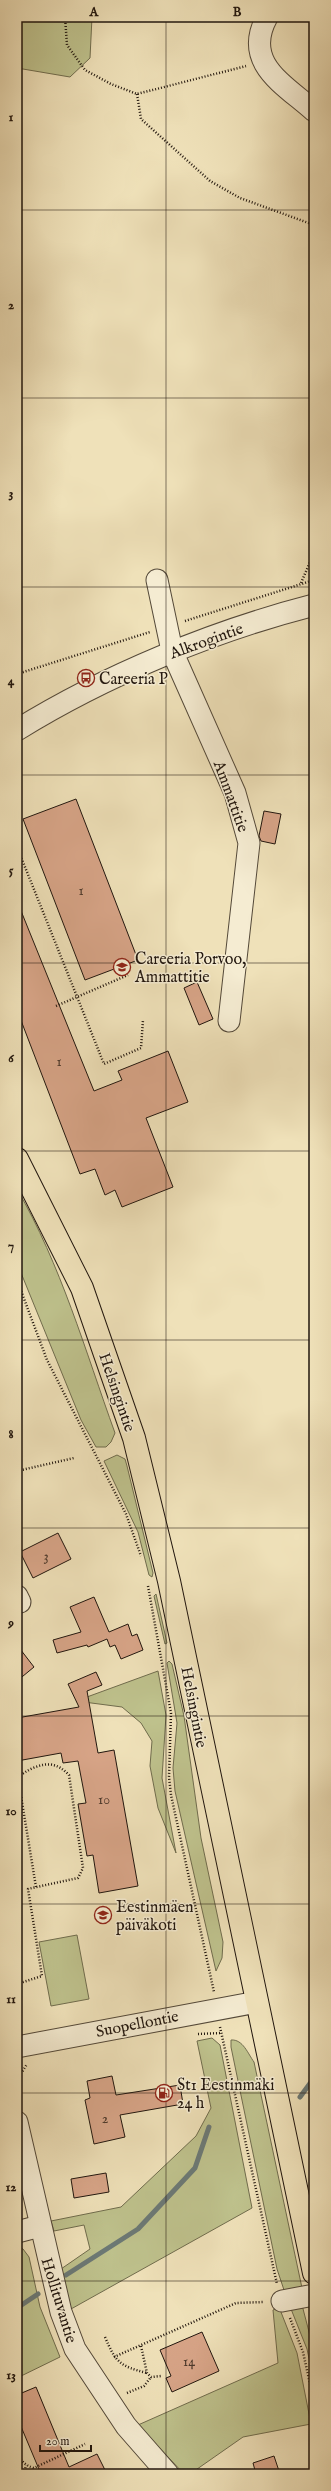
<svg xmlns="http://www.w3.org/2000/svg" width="331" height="2491" viewBox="0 0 331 2491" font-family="'IM FELL English',serif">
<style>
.green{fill:#bec18c;stroke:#706c4d}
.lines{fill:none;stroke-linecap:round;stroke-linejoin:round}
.stream{stroke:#6c7975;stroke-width:5}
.building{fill:#d7a487;stroke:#21160e}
.minor-casing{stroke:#544939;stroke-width:23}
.major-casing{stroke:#21160e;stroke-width:24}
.path{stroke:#21160e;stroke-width:2.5;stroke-dasharray:1 2;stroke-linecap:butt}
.minor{stroke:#f5ecd2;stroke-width:21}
.major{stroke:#efe1b9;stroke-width:22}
.grid{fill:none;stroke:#21160e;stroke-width:1;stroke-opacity:0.55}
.labels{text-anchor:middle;stroke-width:3;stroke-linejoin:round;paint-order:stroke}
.number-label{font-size:14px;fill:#4e3a2c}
.street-label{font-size:16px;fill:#21160e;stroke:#f5ecd2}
.poi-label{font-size:16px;fill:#21160e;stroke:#f5ecd2;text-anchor:start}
.neatline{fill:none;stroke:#21160e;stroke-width:1.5}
.grid-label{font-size:13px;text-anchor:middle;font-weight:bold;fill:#21160e}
</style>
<rect width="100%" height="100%" fill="#efe1b9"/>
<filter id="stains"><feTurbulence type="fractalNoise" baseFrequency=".005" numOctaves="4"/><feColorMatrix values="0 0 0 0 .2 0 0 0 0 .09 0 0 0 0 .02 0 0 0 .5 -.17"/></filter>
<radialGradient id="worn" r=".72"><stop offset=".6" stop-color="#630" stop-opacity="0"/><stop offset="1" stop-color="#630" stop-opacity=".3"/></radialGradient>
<g class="green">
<path d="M17,17H92L90,58L70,77L17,68Z"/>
<path d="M17,1189C61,1265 85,1350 115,1433L111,1442L106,1447H96L81,1420L17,1263Z"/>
<path d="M117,1455L125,1459L127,1466L153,1573L152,1577L149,1575L138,1532L104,1461Z"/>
<path d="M156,1594L167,1643L165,1644L154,1596Z"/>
<path d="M169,1661L172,1664L184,1716L201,1838L223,1942L222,1958L216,1971L175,1791L173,1768L177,1723L167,1663Z"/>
<path d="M158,1671L166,1715L162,1778L176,1853L158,1808L150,1766L152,1741L141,1723L122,1707L76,1701Z"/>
<path d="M77,1935L89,1999L51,2006L39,1942Z"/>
<path d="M212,2038L220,2045L252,2208L71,2309L61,2269L90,2249L84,2225L54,2231L51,2221L121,2207L196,2136L211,2108L197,2041Z"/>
<path d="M231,2040C243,2039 248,2054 254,2062L302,2288L285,2293L277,2269L231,2047Z"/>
<path d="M17,2246L23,2249L29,2257L40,2307L60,2357L17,2378Z"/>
<path d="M302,2305L314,2351V2382L307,2349L291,2309Z"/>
<path d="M279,2307L297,2353L311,2424L243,2437L190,2474H184L138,2425L278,2363L273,2310Z"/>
</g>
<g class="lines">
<g class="stream">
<path d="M300,2097L314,2078"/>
<path d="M66,2275L138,2229L195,2168L209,2127"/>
<path d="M17,2308L38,2294"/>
</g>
</g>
<g class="building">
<path d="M76,799L138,960L85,980L23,819Z"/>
<path d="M264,811L281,814L275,844L261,841L259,836Z"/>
<path d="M17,901L94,1091L122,1080L118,1071L168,1051L188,1102L146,1118L173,1187L122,1207L115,1190L105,1195L95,1169L80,1174L17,1010Z"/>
<path d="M197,982L213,1019L199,1025L184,988Z"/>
<path d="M58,1533L71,1559L33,1578L20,1552Z"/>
<path d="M94,1597L109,1632L128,1624L132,1636L137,1634L143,1650L121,1659L115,1645L110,1647L107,1639L88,1647L87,1645L57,1653L53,1640L81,1632L70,1607Z"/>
<path d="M17,1645L34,1667L17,1681Z"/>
<path d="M96,1672L102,1685L87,1691L98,1753L114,1750L138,1886L99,1893L93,1855L87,1856L78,1804L86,1803L78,1761L63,1763L61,1753L17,1761V1718L79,1707L68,1684Z"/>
<path d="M112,2076L116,2095L180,2085L183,2104L120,2115L125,2137L94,2144L85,2100L90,2098L87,2081Z"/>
<path d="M106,2173L109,2192L74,2198L71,2179Z"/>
<path d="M202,2332L219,2371L172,2392L166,2378L171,2376L160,2350Z"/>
<path d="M36,2387L69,2467L97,2454L107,2474H41L17,2417V2395Z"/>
<path d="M274,2456L280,2474H256L253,2463Z"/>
</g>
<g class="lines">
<g class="minor-casing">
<g id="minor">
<path d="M267,17C242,63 284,84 314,111"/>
<path d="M157,580L172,651L235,793L249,843L229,1021"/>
<path d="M17,730C106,675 213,631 314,605"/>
<path d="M17,1596L20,1602"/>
<path d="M17,2047L257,2002"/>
<path d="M17,2122L61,2312L75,2349L126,2426L168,2474"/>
<path d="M17,2232L40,2226"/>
<path d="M282,2301L314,2295"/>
</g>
</g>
<g class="major-casing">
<path id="major" d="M17,1159L82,1288L134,1438L169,1581L314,2273"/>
</g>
<g class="path">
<path d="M65,17L67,45L85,70L111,84L137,94L246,66"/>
<path d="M137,94L141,119L210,181L240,198L314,225"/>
<path d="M301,583L314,553"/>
<path d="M185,621L314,580"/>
<path d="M17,674L150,632"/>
<path d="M17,847L104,1064L141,1048L143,1020"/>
<path d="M56,1006L128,975"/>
<path d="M17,1280L47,1360L126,1514L141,1556"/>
<path d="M17,1471L74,1458"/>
<path d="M148,1586L171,1713L169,1777L171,1795L214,1992"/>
<path d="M17,1984L42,1976L28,1889L32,1888L78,1878L83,1868L69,1775C64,1770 59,1766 53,1765C42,1762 24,1771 18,1778L36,1887"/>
<path d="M220,2027L277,2284"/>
<path d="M198,2034L222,2033"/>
<path d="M17,2073L22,2072L27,2064"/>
<path d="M290,2318L303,2352L314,2402"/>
<path d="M105,2337C116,2363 120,2366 147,2373"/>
<path d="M141,2346L147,2373L151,2377L161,2376"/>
<path d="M114,2357L236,2303L264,2302"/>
<path d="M127,2393L144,2386L151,2377"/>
<path d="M17,2451C21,2461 24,2465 34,2468L85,2444"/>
<path d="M24,2474L26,2465"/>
</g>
<use href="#minor" class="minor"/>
<use href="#major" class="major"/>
</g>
<path class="grid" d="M166,17V2474M17,210H314M17,398H314M17,587H314M17,775H314M17,963H314M17,1151H314M17,1340H314M17,1528H314M17,1716H314M17,1904H314M17,2093H314M17,2281H314"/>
<defs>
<g id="bus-ring" transform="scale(0.9)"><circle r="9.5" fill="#f5ecd2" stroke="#8f2418" stroke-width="1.5"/><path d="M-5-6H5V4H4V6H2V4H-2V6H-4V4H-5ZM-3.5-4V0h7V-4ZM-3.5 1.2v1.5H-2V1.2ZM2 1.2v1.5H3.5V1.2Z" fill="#8f2418"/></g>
<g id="school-ring" transform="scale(0.9)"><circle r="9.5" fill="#f5ecd2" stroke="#8f2418" stroke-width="1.5"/><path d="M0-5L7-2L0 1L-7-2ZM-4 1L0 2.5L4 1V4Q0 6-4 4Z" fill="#8f2418"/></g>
<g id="fuel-ring" transform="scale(0.9)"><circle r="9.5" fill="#f5ecd2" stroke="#8f2418" stroke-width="1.5"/><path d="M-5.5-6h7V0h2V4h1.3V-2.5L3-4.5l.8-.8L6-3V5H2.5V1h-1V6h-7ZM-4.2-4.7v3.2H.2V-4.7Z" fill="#8f2418"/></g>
</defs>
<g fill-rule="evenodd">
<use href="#bus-ring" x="86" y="678"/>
<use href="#school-ring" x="122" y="967"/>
<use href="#school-ring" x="103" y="1915"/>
<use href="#fuel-ring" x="164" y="2093"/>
</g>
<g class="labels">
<g class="number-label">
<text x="81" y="895">1</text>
<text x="59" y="1066">1</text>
<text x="46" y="1561">3</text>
<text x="104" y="1804">10</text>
<text x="105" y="2123">2</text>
<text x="189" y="2366">14</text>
</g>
<g class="street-label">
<text transform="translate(206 640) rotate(-20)" y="6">Alkrogintie</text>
<text transform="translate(232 796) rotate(70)" y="6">Ammattitie</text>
<text transform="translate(118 1392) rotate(71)" y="6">Helsingintie</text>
<text transform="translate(195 1707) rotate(79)" y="6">Helsingintie</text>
<text transform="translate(137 2023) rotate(-11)" y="6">Suopellontie</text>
<text transform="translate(60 2300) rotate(73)" y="6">Hollituvantie</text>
</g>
<g class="poi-label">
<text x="99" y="684">Careeria P</text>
<text x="135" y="964">Careeria Porvoo,<tspan x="135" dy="18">Ammattitie</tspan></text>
<text x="116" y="1912">Eestinmäen<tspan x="116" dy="18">päiväkoti</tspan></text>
<text x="177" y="2090">St1 Eestinmäki<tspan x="177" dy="18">24 h</tspan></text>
</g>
</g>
<rect width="331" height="2491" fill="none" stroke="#efe1b9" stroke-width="44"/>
<path d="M40 2445v6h51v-6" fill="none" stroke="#21160e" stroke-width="2"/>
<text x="46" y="2445" font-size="12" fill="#21160e" stroke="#f5ecd2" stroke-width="3" paint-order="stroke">20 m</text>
<rect x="22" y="22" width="287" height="2447" class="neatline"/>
<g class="grid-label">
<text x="94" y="16">A</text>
<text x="237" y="16">B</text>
<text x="11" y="121">1</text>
<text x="11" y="309">2</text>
<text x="11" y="497">3</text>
<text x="11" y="685">4</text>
<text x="11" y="874">5</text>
<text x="11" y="1062">6</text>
<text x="11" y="1250">7</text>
<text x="11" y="1438">8</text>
<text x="11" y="1627">9</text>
<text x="11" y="1815">10</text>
<text x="11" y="2003">11</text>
<text x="11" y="2191">12</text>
<text x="11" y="2379">13</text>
</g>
<rect width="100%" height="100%" filter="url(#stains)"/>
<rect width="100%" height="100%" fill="url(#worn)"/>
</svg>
